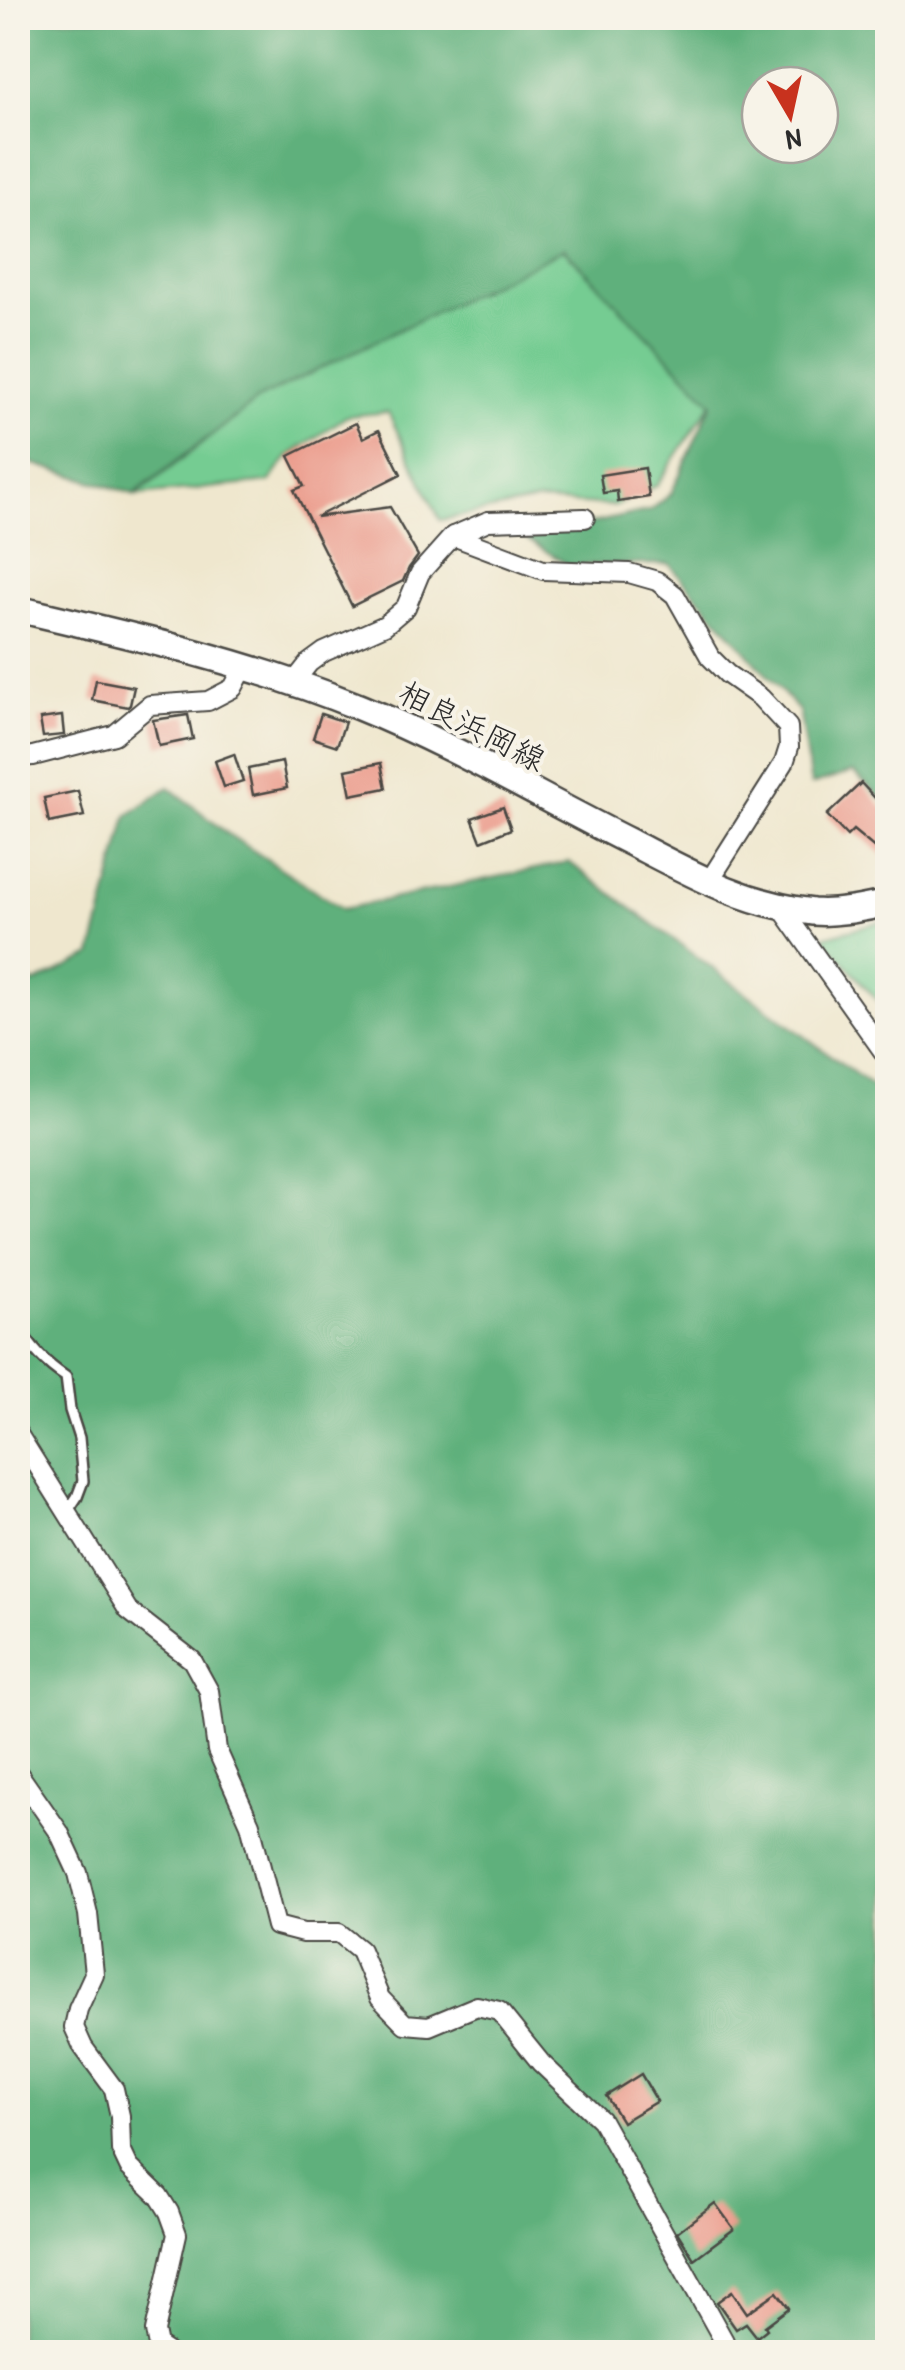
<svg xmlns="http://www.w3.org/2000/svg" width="905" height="2370" viewBox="0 0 905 2370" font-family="'Patrick Hand','Klee One',sans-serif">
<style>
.green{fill:#74cc92;stroke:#507c5e;stroke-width:2.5}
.forest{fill:#5fb07c;stroke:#456e54;stroke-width:2.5;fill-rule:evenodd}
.building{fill:#eb9989}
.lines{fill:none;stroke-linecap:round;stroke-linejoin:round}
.service-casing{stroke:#484743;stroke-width:14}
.minor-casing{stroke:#484743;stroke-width:22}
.secondary-casing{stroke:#484743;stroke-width:30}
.service{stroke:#fff;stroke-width:9}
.minor{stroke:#fff;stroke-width:18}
.secondary{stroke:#fff;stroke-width:25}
.labels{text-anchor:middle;stroke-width:8;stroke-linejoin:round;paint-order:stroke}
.street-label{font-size:32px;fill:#2b2b2b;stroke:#f7f3e8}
</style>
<rect width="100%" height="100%" fill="#f7f3e8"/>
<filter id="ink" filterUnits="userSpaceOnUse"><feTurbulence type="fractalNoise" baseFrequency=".01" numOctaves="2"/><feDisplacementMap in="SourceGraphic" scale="20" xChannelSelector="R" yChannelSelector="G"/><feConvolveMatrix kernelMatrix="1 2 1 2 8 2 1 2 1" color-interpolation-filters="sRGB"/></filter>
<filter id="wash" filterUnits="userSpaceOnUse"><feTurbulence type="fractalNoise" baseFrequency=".0048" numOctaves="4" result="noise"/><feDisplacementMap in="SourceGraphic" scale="40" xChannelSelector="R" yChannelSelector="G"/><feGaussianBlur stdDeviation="2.25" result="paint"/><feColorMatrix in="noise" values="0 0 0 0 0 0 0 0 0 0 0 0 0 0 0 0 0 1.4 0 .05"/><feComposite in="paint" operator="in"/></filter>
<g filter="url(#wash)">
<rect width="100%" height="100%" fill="#efe7ce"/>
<g class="green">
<path d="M563,249L712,402L657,485L616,506L538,501L440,520L388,412L347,416L289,456L269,482L136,495L260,398Z"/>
<path d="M887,920H888L887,1012L823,937Z"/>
</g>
<g class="forest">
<path d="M18,18H887V803L853,772L811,785L799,711L669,564L568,565L525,538L651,510L671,494L712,403L564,249L260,398L134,494L18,459ZM760,85H820V145H760Z"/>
<path d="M169,787L228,834L343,909L569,862L884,1095L888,1116L887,2352H18V955L33,984L92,955L127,816Z"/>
</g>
<g id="blocks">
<g class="building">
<path d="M356,423L363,438L379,430L401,474L316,517L390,507L418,556L409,568L403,581L352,606L294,490L304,486L289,456Z"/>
<path d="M645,468L649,497L618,502L617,491L603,493L600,475Z"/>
<path d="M96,680L134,687L130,705L128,707L92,700Z"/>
<path d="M321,714L345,722L337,746L313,738Z"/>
<path d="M188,715L193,739L159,746L153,720Z"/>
<path d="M62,716L64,735L43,737L40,719Z"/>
<path d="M234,754L243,781L224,787L215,761Z"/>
<path d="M282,762L287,788L253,795L248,769Z"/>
<path d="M381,763L386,788L351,795L346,770Z"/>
<path d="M861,783L888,812V859L853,830L847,836L827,815Z"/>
<path d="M78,791L84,816L49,823L44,798Z"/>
<path d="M503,807L511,829L481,841L472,818Z"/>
<path d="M641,2074L657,2101L622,2122L606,2096Z"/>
<path d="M715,2203L734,2229L694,2259L677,2232Z"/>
<path d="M732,2291L747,2313L777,2292L789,2308L765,2326L767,2329L757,2337L746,2323L736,2329L717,2302Z"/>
</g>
</g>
</g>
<g filter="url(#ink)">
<use href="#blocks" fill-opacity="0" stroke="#484743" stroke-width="2.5"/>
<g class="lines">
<g class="service-casing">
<path id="service" d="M18,1326C30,1347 46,1364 66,1377L70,1410L79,1438L83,1481L77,1497L67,1512"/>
</g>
<g class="minor-casing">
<g id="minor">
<path d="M453,536L543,570L629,573L657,581L675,595L710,657L727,674L761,698L788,727L789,747L784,763L708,883"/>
<path d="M294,682L309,663L324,652L385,625L406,607L420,573L453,536L488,521L585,518"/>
<path d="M18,757L33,756L114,735L150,705L208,701L233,688L245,665"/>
<path d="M780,906L888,1058"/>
<path d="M18,1434L128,1610L192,1660L209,1691L217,1750L250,1824L276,1926L303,1933H339L360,1950L380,1998L405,2024L429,2026L477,2006L499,2011L541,2063L601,2120L724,2341L723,2352"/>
<path d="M18,1773L59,1832L78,1873L88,1914L94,1974L78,2009L74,2027L83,2047L114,2089L120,2116L121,2150L129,2167L159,2196L169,2212L177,2234L155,2331L158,2346L167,2352"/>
</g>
</g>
<g class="secondary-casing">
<path id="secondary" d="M18,609C133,636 249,662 359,707C453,745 540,797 630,842C690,873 744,904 813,912C838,914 863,908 888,903"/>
</g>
<use href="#service" class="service"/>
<use href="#minor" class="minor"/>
<use href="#secondary" class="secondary"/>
</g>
</g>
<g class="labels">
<g class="street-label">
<text transform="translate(472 726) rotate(27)" y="11">相良浜岡線</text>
</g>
</g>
<rect width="905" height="2370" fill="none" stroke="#f7f3e8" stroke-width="60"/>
<g transform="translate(790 115) rotate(171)"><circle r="48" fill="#f7f3e8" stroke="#a5a39c" stroke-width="2.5"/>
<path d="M0-8L18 38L0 25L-18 38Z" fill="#c8321e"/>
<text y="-15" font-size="28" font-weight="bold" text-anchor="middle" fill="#2b2b2b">N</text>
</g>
</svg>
